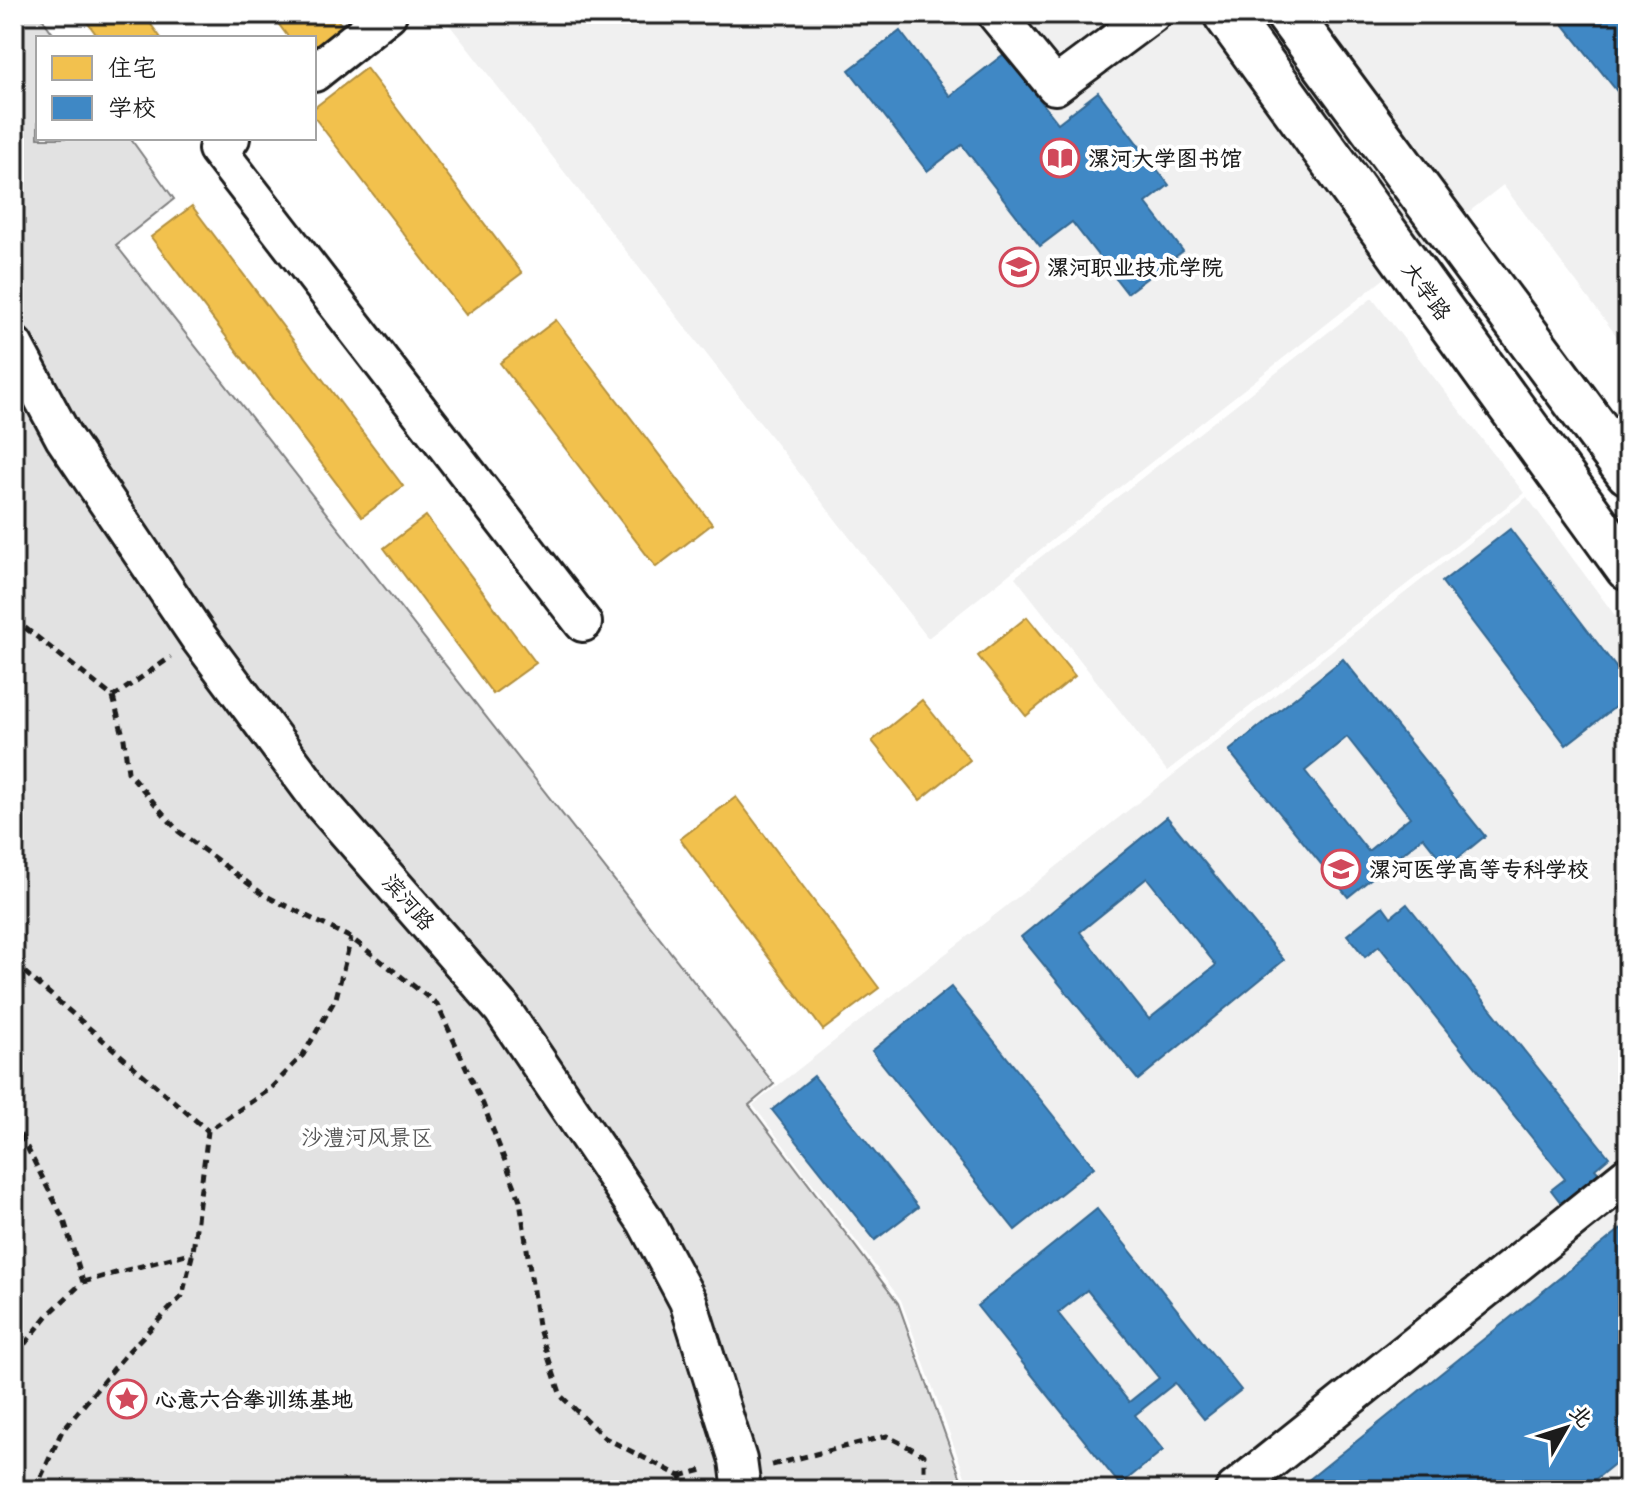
<svg xmlns="http://www.w3.org/2000/svg" width="1642" height="1504" viewBox="0 0 1642 1504" font-family="'Gochi Hand','LXGW WenKai TC',sans-serif">
<style>
.built{fill:#f0f0f0}
.green{fill:#e2e2e2;stroke:#7f7f7f;stroke-width:2}
.homes{fill:#f2c14e;stroke:#b2903f;stroke-width:2}
.schools{fill:#3f88c5;stroke:#346892;stroke-width:2;fill-rule:evenodd}
.lines{fill:none;stroke-linecap:round;stroke-linejoin:round}
.street-casing{stroke:#1c1c1c;stroke-width:42}
.secondary-casing{stroke:#1c1c1c;stroke-width:50}
.path{stroke:#1c1c1c;stroke-width:5;stroke-dasharray:8 6;stroke-linecap:butt}
.street{stroke:#fff;stroke-width:36}
.secondary{stroke:#fff;stroke-width:44}
.labels{text-anchor:middle;stroke-width:8;stroke-linejoin:round;paint-order:stroke}
.poi-label{font-size:22px;font-weight:bold;fill:#1c1c1c;stroke:#fff;text-anchor:start}
.street-label{font-size:22px;fill:#1c1c1c;stroke:#fff}
.park-label{font-size:22px;fill:#575757;stroke:#fff}
</style>
<rect width="100%" height="100%" fill="#fff"/>
<filter id="ink" filterUnits="userSpaceOnUse"><feTurbulence type="fractalNoise" baseFrequency=".0125" numOctaves="2"/><feDisplacementMap in="SourceGraphic" scale="16" xChannelSelector="R" yChannelSelector="G"/><feConvolveMatrix kernelMatrix="1 2 1 2 8 2 1 2 1" color-interpolation-filters="sRGB"/></filter>
<g filter="url(#ink)">
<g class="built">
<path d="M441,14H1628V351L1503,185L928,638Z"/>
<path d="M1372,298L1524,493L1167,771L1015,577Z"/>
<path d="M1527,497L1628,633V1484L1620,1490H970L901,1300L753,1105Z"/>
</g>
<path class="green" d="M14,14H39L56,38H38V138H130L174,199L116,245L774,1084L749,1105L898,1303L965,1490H14Z"/>
<g class="homes">
<path d="M81,14H143L161,38H99Z"/>
<path d="M271,14H333L343,27L314,49V38H289Z"/>
<path d="M366,68L522,273L466,315L314,117V108Z"/>
<path d="M192,206L403,486L362,517L151,237Z"/>
<path d="M556,320L712,524L656,567L500,363Z"/>
<path d="M426,516L536,663L493,694L384,548Z"/>
<path d="M1027,617L1075,676L1026,716L978,656Z"/>
<path d="M922,700L970,760L920,800L872,741Z"/>
<path d="M736,797L879,988L823,1030L680,839Z"/>
</g>
<g class="schools">
<path d="M1555,14H1628V105Z"/>
<path d="M900,31L950,96L1004,54L1058,123L1098,92L1169,185L1146,203L1183,251L1127,293L1072,222L1040,246L962,145L927,171L849,70Z"/>
<path d="M1510,529L1628,683V697L1566,745L1442,582Z"/>
<path d="M1343,659L1485,836L1447,867L1423,837L1348,897L1229,751ZM1347,737L1410,817L1368,851L1305,771Z"/>
<path d="M1167,817L1284,960L1138,1080L1021,937ZM1147,878L1216,965L1149,1019L1080,932Z"/>
<path d="M1407,904L1609,1157L1595,1169L1606,1182L1568,1212L1551,1190L1565,1179L1379,946L1365,957L1347,935L1383,906L1391,917Z"/>
<path d="M951,987L1094,1167L1015,1230L872,1051Z"/>
<path d="M814,1076L918,1207L875,1240L772,1110Z"/>
<path d="M1097,1209L1241,1390L1204,1419L1175,1383L1135,1415L1163,1450L1120,1485L977,1306ZM1087,1290L1159,1378L1129,1402L1058,1313Z"/>
<path d="M1628,1223V1453L1582,1490H1296Z"/>
</g>
<g class="lines">
<g class="street-casing">
<g id="street">
<path d="M996,14L1055,86L1152,14"/>
<path d="M314,73L388,14"/>
<path d="M231,138L217,149L583,623"/>
<path d="M14,345L64,438L199,638L320,801L502,1009L646,1222L688,1301L738,1460L742,1490"/>
<path d="M1234,1490L1628,1175"/>
</g>
</g>
<g class="secondary-casing">
<g id="secondary">
<path d="M1226,14L1628,568"/>
<path d="M1288,14L1628,472"/>
</g>
</g>
<g class="path">
<path d="M14,619L113,697L124,739L128,772L178,831L264,895L351,938L437,1004L483,1104L520,1200L538,1326L561,1396L605,1438L680,1476L690,1490"/>
<path d="M113,697L171,657"/>
<path d="M14,963L208,1131"/>
<path d="M14,1122L64,1220L83,1282L49,1314L23,1346L14,1373"/>
<path d="M83,1282L193,1252"/>
<path d="M772,1465L887,1436L924,1455V1490"/>
<path d="M680,1476L706,1469"/>
<path d="M35,1490L62,1431L126,1354L182,1296L193,1252L208,1131L270,1089L303,1055L336,998L351,938"/>
</g>
<use href="#street" class="street"/>
<use href="#secondary" class="secondary"/>
</g>
</g>
<defs>
<g id="library-ring" transform="scale(2)"><circle r="9.5" fill="#fff" stroke="#d1495b" stroke-width="1.5"/><path d="M-6-4Q-3-5.5-.7-3.5V5Q-3 3-6 4ZM6-4Q3-5.5 .7-3.5V5Q3 3 6 4Z" fill="#d1495b"/></g>
<g id="university-ring" transform="scale(2)"><circle r="9.5" fill="#fff" stroke="#d1495b" stroke-width="1.5"/><path d="M0-5L7-2L0 1L-7-2ZM-4 1L0 2.5L4 1V4Q0 6-4 4Z" fill="#d1495b"/></g>
<g id="sight-ring" transform="scale(2)"><circle r="9.5" fill="#fff" stroke="#d1495b" stroke-width="1.5"/><path d="M0-6L1.8-2.2L6-1.7L2.9 1.2L3.7 5.4L0 3.3L-3.7 5.4L-2.9 1.2L-6-1.7L-1.8-2.2Z" fill="#d1495b"/></g>
</defs>
<g fill-rule="evenodd">
<use href="#library-ring" x="1060" y="158"/>
<use href="#university-ring" x="1019" y="267"/>
<use href="#university-ring" x="1341" y="869"/>
<use href="#sight-ring" x="127" y="1399"/>
</g>
<g class="labels">
<g class="poi-label">
<text x="1088" y="166">漯河大学图书馆</text>
<text x="1047" y="275">漯河职业技术学院</text>
<text x="1369" y="877">漯河医学高等专科学校</text>
<text x="155" y="1407">心意六合拳训练基地</text>
</g>
<g class="street-label">
<text transform="translate(1427 291) rotate(54)" y="8">大学路</text>
<text transform="translate(409 902) rotate(49)" y="8">滨河路</text>
</g>
<g class="park-label">
<text x="367" y="1145">沙澧河风景区</text>
</g>
</g>
<rect width="1642" height="1504" fill="none" stroke="#fff" stroke-width="48"/>
<rect x="24" y="24" width="1594" height="1456" fill="none" stroke="#1c1c1c" stroke-width="3" filter="url(#ink)"/>
<rect x="36" y="36" width="280" height="104" fill="#ffffff" stroke="#a4a4a4" stroke-width="2"/>
<rect x="52" y="56" width="40" height="24" fill="#f2c14e" stroke="#a4a4a4" stroke-width="2"/>
<text x="108" y="76" font-size="24" fill="#1c1c1c">住宅</text>
<rect x="52" y="96" width="40" height="24" fill="#3f88c5" stroke="#a4a4a4" stroke-width="2"/>
<text x="108" y="116" font-size="24" fill="#1c1c1c">学校</text>
<g transform="translate(1566 1428) rotate(51)" stroke="#ffffff" stroke-width="6" paint-order="stroke">
<path d="M0-6L14 30L0 20L-14 30Z" fill="#1c1c1c"/>
<text y="-12" font-size="22" font-weight="bold" text-anchor="middle" fill="#1c1c1c">北</text>
</g>
</svg>
